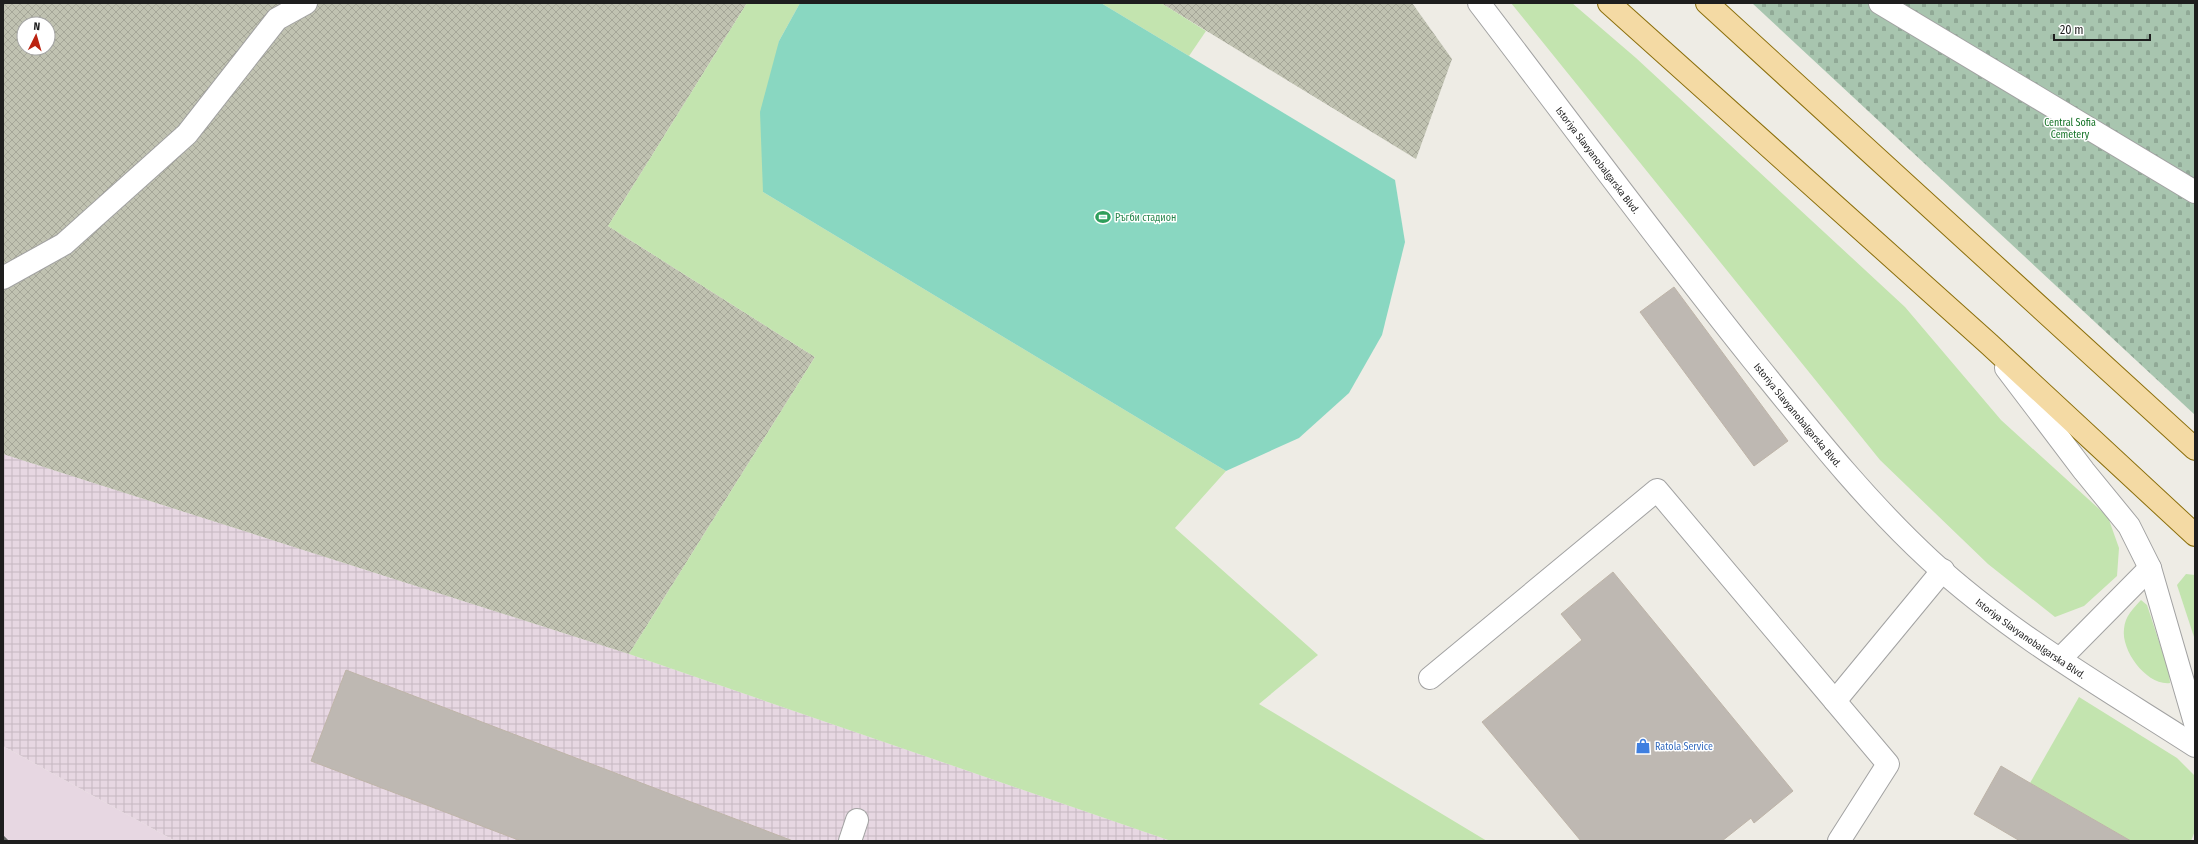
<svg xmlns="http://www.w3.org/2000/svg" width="2198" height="844" viewBox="0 0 2198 844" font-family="'Fira Sans Condensed',sans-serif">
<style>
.industrial{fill:url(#industrial-grid)}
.railway{fill:#e7d7e2}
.construction{fill:url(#construction-cross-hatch);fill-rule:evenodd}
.grass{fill:#c3e4af}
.cemetery{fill:url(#cemetery-stones)}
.pitch{fill:#89d7c1}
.building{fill:#beb8b2;stroke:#beb4a8}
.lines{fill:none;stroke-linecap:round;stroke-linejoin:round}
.minor-casing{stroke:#a2a2a2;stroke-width:24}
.major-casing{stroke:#8b6f0c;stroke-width:24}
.minor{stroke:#fff;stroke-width:22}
.major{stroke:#f4daa4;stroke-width:22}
.rail{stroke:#6c6c6c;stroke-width:3;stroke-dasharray:8 8;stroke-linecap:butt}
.labels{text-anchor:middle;stroke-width:3;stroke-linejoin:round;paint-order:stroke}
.park-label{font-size:10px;fill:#157327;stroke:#fff}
.street-label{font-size:10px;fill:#1e1e1e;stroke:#fff}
.leisure-label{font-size:10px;fill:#27864d;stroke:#fff;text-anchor:start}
.shop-label{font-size:10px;fill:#366cbe;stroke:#fff;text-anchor:start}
</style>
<defs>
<pattern id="industrial-grid" width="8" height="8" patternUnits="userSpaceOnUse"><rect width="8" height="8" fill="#e7d7e2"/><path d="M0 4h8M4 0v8" fill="none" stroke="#c6b8c1"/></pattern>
<pattern id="construction-cross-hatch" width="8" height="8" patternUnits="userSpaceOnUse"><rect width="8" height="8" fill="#c0c2b1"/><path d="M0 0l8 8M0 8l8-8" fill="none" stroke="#a5a698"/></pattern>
<pattern id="cemetery-stones" width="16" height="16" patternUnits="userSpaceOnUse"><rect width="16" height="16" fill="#a8c5af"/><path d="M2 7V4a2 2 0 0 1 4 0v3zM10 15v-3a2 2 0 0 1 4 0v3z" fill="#90a996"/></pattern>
</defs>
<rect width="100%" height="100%" fill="#eeece5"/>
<path class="industrial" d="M3,454L629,654L1171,841H175L3,746Z"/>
<path class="railway" d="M3,746L175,841H3Z"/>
<g class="construction">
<path d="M3,3H747L608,226L815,357L629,654L3,454ZM24,24H48V48H24Z"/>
<path d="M1161,3H1412L1452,59L1416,159Z"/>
</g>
<g class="grass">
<path d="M747,3H800L779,41L763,192L1226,471L1175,528L1318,655L1259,704L1487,841H1171L629,654L815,357L608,226Z"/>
<path d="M1101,3H1161L1206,31L1189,56Z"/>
<path d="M1511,3H1572L1636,58L1905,307L2001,420L2108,517L2119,548L2117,576L2084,606L2055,617L1988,564L1880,460Z"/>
<path d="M2186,574L2195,575V640L2177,585Z"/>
<path d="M2141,600L2147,605L2169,672L2170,683C2147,686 2121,651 2124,629C2125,616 2133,609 2141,600Z"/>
<path d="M2079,697L2177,758L2195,776V831L2191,841H2131L2030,783Z"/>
</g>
<path class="cemetery" d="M1752,3H2195V415Z"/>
<path class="pitch" d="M800,3H1101L1395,180L1405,242L1382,335L1349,393L1299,438L1226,471L763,192L760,112L779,41Z"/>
<g class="building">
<path d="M1674,287L1788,441L1754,466L1640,312Z"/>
<path d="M1613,572L1793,791L1754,823L1751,818L1722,841H1581L1482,722L1582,640L1561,614Z"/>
<path d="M346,670L793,841H521L311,761Z"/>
<path d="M2001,766L2030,783L2131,841H2020L1974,814Z"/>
</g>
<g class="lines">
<g class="minor-casing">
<g id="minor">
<path id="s1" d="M1479,3C1570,122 1659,243 1753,360C1809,429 1864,499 1930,560C2009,633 2105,688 2195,746"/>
<path d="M1880,3L2195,192"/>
<path d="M3,278L64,244L187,134L277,19L306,3"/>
<path d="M2006,368L2084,471L2129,526L2150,568L2195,723"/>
<path d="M2060,659L2150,568"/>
<path d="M1430,678L1657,490L1888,764L1839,841"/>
<path d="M1835,701L1943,570"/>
<path d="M850,841L857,820"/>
</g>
</g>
<g class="major-casing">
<g id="major">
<path d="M1609,3L1989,344L2195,535"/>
<path d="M1707,3L2195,449"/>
</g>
</g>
<use href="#minor" class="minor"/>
<use href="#major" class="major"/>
<path class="rail" d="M3,837L7,841"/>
</g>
<defs>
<g id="stadium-bare" transform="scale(1.2)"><path d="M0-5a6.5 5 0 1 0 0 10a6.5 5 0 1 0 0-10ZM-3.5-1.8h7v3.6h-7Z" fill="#2e9e5b" stroke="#fff" stroke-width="2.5" paint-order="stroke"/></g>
<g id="shop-bare" transform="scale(1.2)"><path d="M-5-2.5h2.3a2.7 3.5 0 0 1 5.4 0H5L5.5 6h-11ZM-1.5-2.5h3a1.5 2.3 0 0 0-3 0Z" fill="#3f7fe0" stroke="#fff" stroke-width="2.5" paint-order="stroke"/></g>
</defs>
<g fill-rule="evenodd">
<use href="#stadium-bare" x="1103" y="217"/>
<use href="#shop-bare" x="1643" y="746"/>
</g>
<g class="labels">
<g class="park-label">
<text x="2070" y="126">Central Sofia<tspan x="2070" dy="12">Cemetery</tspan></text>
</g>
<g class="street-label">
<text dy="4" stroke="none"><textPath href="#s1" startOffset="197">Istoriya Slavyanobalgarska Blvd.</textPath></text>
<text dy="4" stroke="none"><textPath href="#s1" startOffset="521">Istoriya Slavyanobalgarska Blvd.</textPath></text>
<text dy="4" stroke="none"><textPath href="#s1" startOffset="845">Istoriya Slavyanobalgarska Blvd.</textPath></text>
</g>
<g class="leisure-label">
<text x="1115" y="221">Ръгби стадион</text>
</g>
<g class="shop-label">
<text x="1655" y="750">Ratola Service</text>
</g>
</g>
<rect width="2198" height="844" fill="none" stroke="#1e1e1e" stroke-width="8"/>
<g transform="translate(36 36) rotate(5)"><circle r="19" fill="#ffffff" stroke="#a5a5a5"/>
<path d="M0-3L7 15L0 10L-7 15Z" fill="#bb2311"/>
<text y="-6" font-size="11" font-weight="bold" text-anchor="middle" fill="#1e1e1e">N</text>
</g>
<path d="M2054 34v6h96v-6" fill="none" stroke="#1e1e1e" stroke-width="2"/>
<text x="2060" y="34" font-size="12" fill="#1e1e1e" stroke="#ffffff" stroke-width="3" paint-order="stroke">20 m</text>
</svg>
